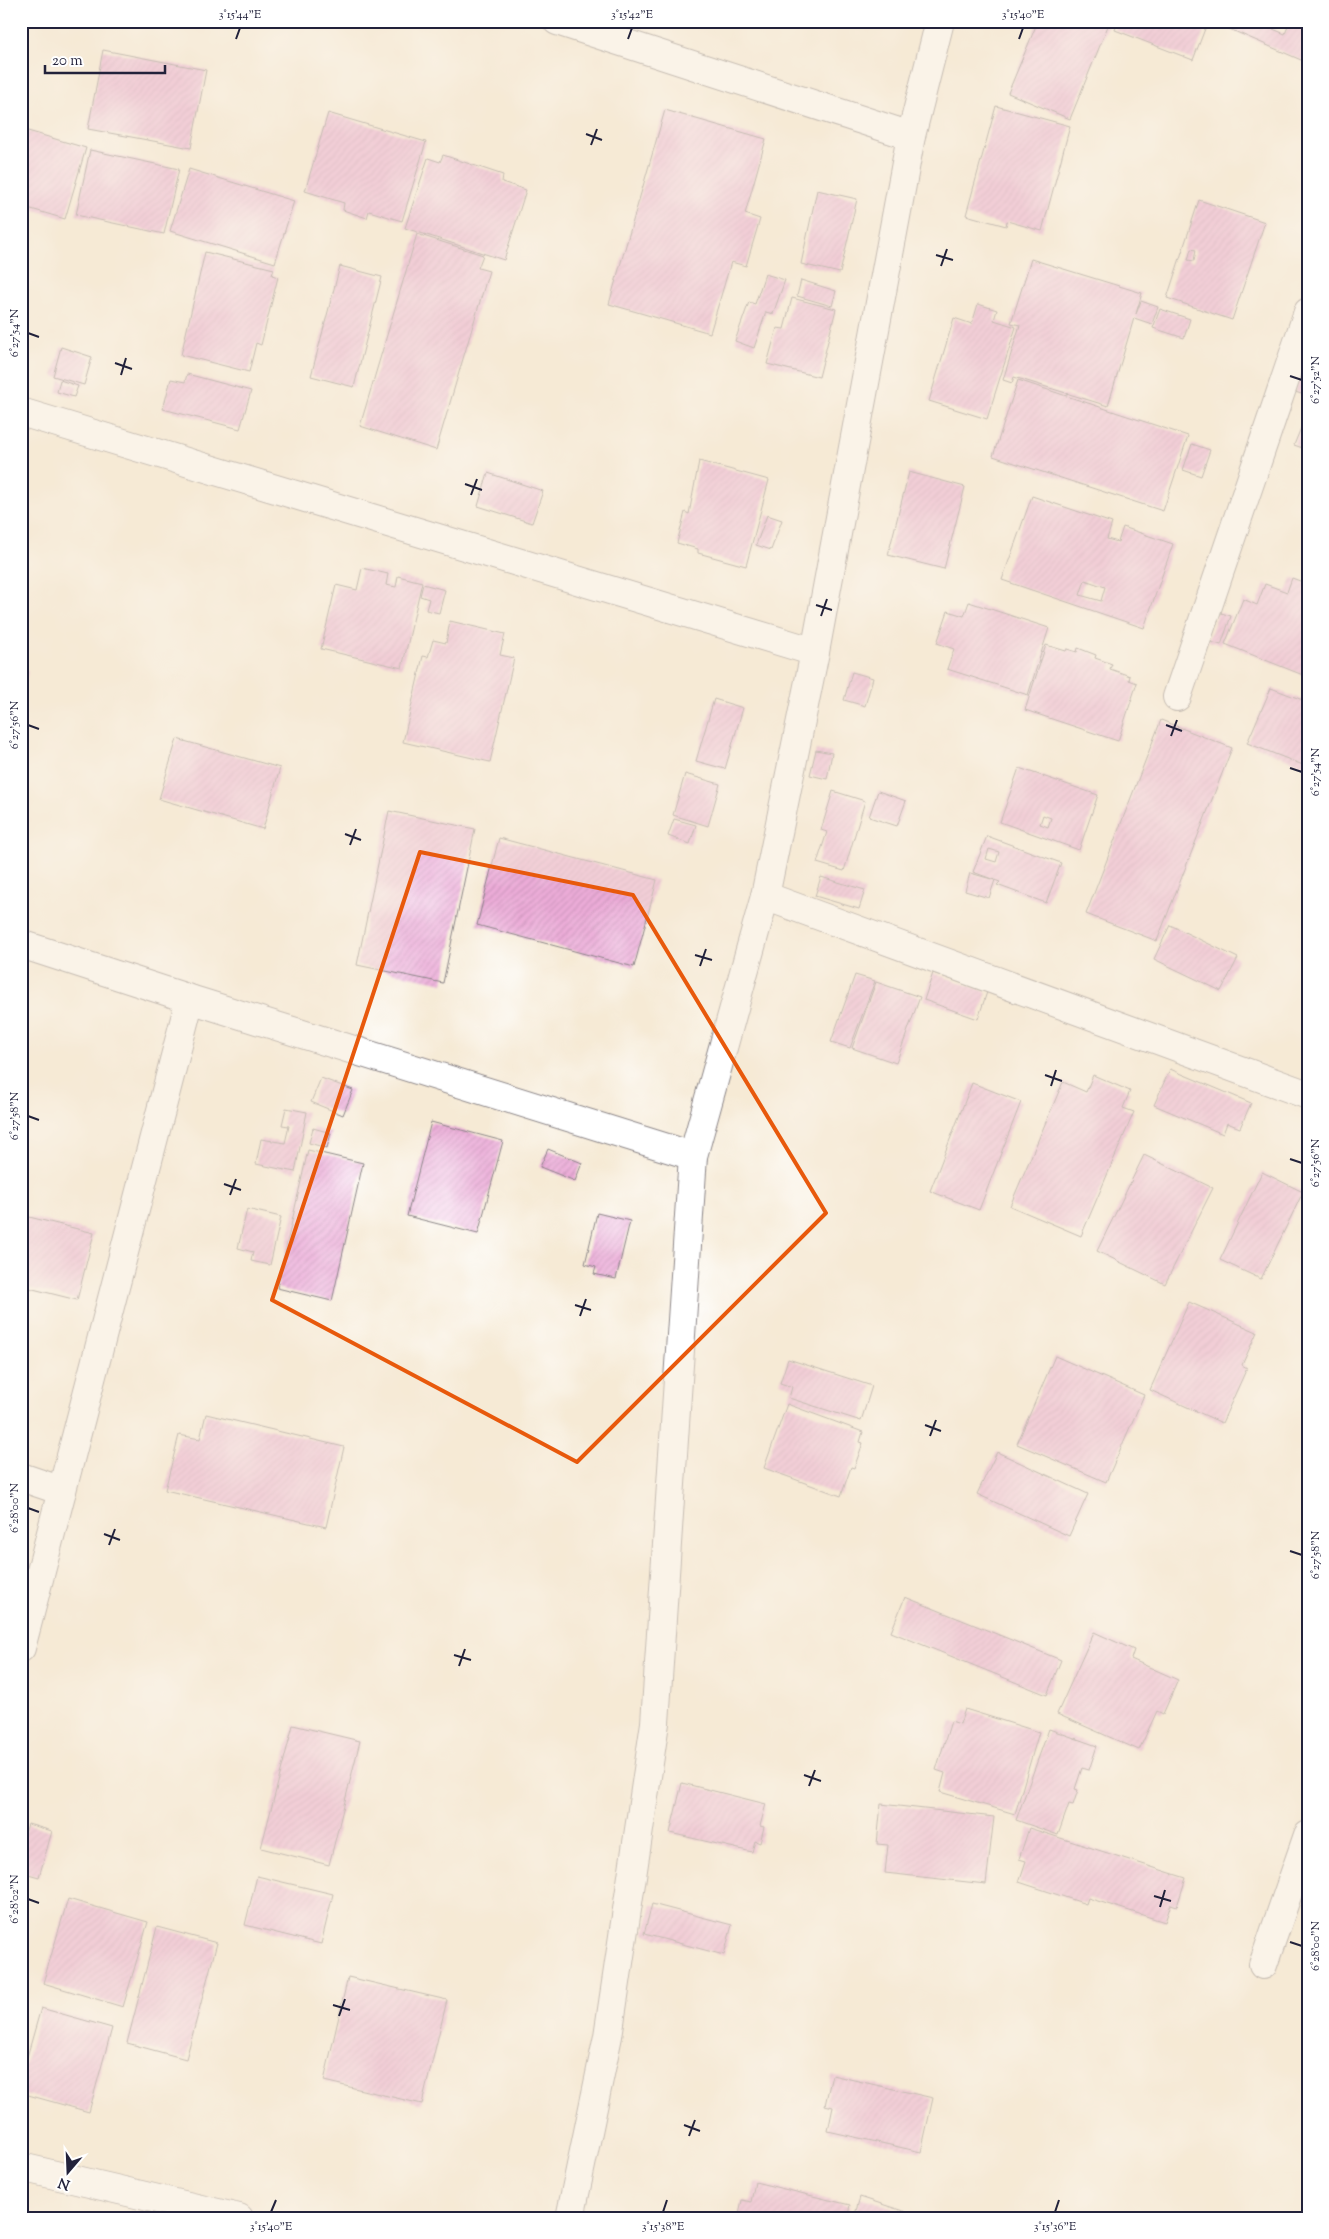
<svg xmlns="http://www.w3.org/2000/svg" width="1329" height="2239" viewBox="0 0 1329 2239" font-family="'Sorts Mill Goudy',serif">
<style>
.building{fill:url(#building-hatch);fill-rule:evenodd}
.lines{fill:none;stroke-linecap:round;stroke-linejoin:round}
.street-casing{stroke:#8c8688;stroke-width:30}
.street{stroke:#fff;stroke-width:28}
.marked{fill:none;stroke:#e8590c;stroke-width:4;stroke-linejoin:round}
.ticks{fill:none;stroke:#22223b;stroke-width:2}
.neatline{fill:none;stroke:#22223b;stroke-width:2}
.ticks-label{font-size:12px;text-anchor:middle;fill:#22223b}
</style>
<defs>
<pattern id="building-hatch" width="6" height="6" patternUnits="userSpaceOnUse" patternTransform="scale(1.25)"><rect width="6" height="6" fill="#ecacd8"/><path d="M-1 1l2-2M0 6l6-6M5 7l2-2" fill="none" stroke="#ca94ba"/></pattern>
</defs>
<rect width="100%" height="100%" fill="#fff"/>
<filter id="ink" filterUnits="userSpaceOnUse"><feTurbulence type="fractalNoise" baseFrequency=".02" numOctaves="2"/><feDisplacementMap in="SourceGraphic" scale="10" xChannelSelector="R" yChannelSelector="G"/><feConvolveMatrix kernelMatrix="1 2 1 2 8 2 1 2 1" color-interpolation-filters="sRGB"/></filter>
<filter id="wash" filterUnits="userSpaceOnUse"><feTurbulence type="fractalNoise" baseFrequency=".0096" numOctaves="4" result="noise"/><feDisplacementMap in="SourceGraphic" scale="20" xChannelSelector="R" yChannelSelector="G"/><feGaussianBlur stdDeviation="1.12" result="paint"/><feColorMatrix in="noise" values="0 0 0 0 0 0 0 0 0 0 0 0 0 0 0 0 0 1.4 0 .05"/><feComposite in="paint" operator="in"/></filter>
<g filter="url(#wash)">
<rect width="100%" height="100%" fill="#f6ead5"/>
<g id="blocks">
<g class="building">
<path d="M1038,21H1110L1070,119L1008,93Z"/>
<path d="M1118,21H1208L1193,60L1115,30Z"/>
<path d="M1211,21H1276L1273,29L1285,34L1290,21H1308V63Z"/>
<path d="M103,50L206,70L191,148L88,129Z"/>
<path d="M996,106L1070,126L1042,231L1007,221L1006,226L966,215Z"/>
<path d="M665,110L766,139L745,214L760,219L746,266L731,262L710,333L609,304Z"/>
<path d="M328,113L426,142L402,221L369,211L367,218L343,210L344,203L305,191Z"/>
<path d="M21,129L86,148L65,219L21,206Z"/>
<path d="M90,150L179,169L164,234L76,215Z"/>
<path d="M443,155L503,175L502,182L526,190L504,260L405,228L428,158L440,162Z"/>
<path d="M189,169L294,201L275,263L170,231Z"/>
<path d="M817,190L857,199L840,273L801,264Z"/>
<path d="M1199,200L1265,222L1232,320L1167,298ZM1191,249L1196,250L1194,261L1188,260Z"/>
<path d="M417,234L483,255L478,268L489,271L436,450L360,426Z"/>
<path d="M205,252L274,269L272,275L278,277L261,345L256,343L249,372L181,355Z"/>
<path d="M1031,259L1142,293L1136,314L1141,301L1158,307L1152,324L1134,318L1108,406L1014,377L1012,383L1003,380L1020,325L1011,323Z"/>
<path d="M340,266L382,277L354,387L311,376Z"/>
<path d="M765,274L785,280L773,314L766,312L754,348L735,341L749,302L755,304Z"/>
<path d="M801,280L836,291L832,306L797,296Z"/>
<path d="M792,298L836,309L819,377L767,364L777,328L784,329Z"/>
<path d="M978,304L997,310L994,320L1016,327L987,419L929,401L954,318L972,324Z"/>
<path d="M1160,309L1190,319L1184,338L1153,328Z"/>
<path d="M61,347L92,357L84,385L53,376Z"/>
<path d="M1308,354V396L1295,392Z"/>
<path d="M187,374L251,391L240,429L163,409L171,379L185,382Z"/>
<path d="M60,380L78,386L74,397L57,392Z"/>
<path d="M1018,380L1188,436L1163,511L993,456Z"/>
<path d="M1308,411V450L1294,445Z"/>
<path d="M1192,444L1210,450L1201,476L1183,470Z"/>
<path d="M699,461L769,480L746,566L698,553V549L677,543L685,512L689,514Z"/>
<path d="M909,472L965,487L944,569L888,555Z"/>
<path d="M488,473L543,491L532,523L478,506Z"/>
<path d="M1032,496L1112,523L1107,539L1118,542L1123,527L1173,544L1144,628L1002,580ZM1085,580L1105,587L1101,601L1080,595Z"/>
<path d="M767,515L782,520L771,550L756,545Z"/>
<path d="M362,568L388,574L386,585L396,587L398,576L422,582L402,668L321,649L336,585L357,590Z"/>
<path d="M1292,578L1308,584V677L1225,644L1243,599L1257,605L1265,584L1287,592Z"/>
<path d="M423,584L445,590L439,613L426,610L429,599L420,596Z"/>
<path d="M969,602L1049,628L1028,695L947,669L954,649L937,643L948,611L964,616Z"/>
<path d="M1218,612L1231,616L1221,645L1208,641Z"/>
<path d="M450,621L505,634L500,655L514,658L490,762L403,742L423,656L428,657L433,640L446,643Z"/>
<path d="M1046,645L1066,651L1067,649L1077,652L1078,648L1096,655L1095,658L1112,664L1110,669L1130,676L1129,680L1137,683L1118,741L1025,710Z"/>
<path d="M21,669L28,672L22,691H21Z"/>
<path d="M852,672L873,678L865,706L844,700Z"/>
<path d="M1271,688L1308,702V767L1247,743Z"/>
<path d="M714,699L743,708L725,769L696,761Z"/>
<path d="M1161,720L1232,748L1157,941L1086,914Z"/>
<path d="M177,739L280,768L263,829L159,799Z"/>
<path d="M816,750L832,753L827,779L810,775Z"/>
<path d="M1019,768L1098,795L1079,850L1000,822ZM1043,815L1051,818L1048,827L1040,824Z"/>
<path d="M685,774L720,784L708,826L673,815Z"/>
<path d="M833,791L865,801L844,871L817,863L827,832L821,830Z"/>
<path d="M878,791L906,801L897,826L869,817Z"/>
<path d="M389,811L475,829L443,983L357,965Z"/>
<path d="M674,819L696,825L690,844L668,836Z"/>
<path d="M987,836L1061,863L1046,903L997,885L1000,882L973,872ZM989,849L999,852L996,862L986,859Z"/>
<path d="M499,838L657,880L634,967L477,925Z"/>
<path d="M970,873L995,880L989,898L965,891Z"/>
<path d="M821,877L865,890L859,909L815,896Z"/>
<path d="M1170,925L1238,958L1221,991L1154,959Z"/>
<path d="M933,973L987,992L978,1019L924,1000Z"/>
<path d="M855,975L875,981L850,1048L831,1042Z"/>
<path d="M876,982L920,997L896,1063L852,1048Z"/>
<path d="M1170,1069L1251,1103L1240,1128L1227,1123L1223,1134L1154,1105Z"/>
<path d="M1093,1075L1130,1091L1123,1108L1134,1112L1081,1236L1010,1206L1063,1082L1086,1092Z"/>
<path d="M321,1078L353,1090L343,1115L311,1102Z"/>
<path d="M972,1083L1021,1102L979,1210L930,1191Z"/>
<path d="M286,1108L307,1112L295,1172L256,1164L261,1139L285,1143L289,1126L282,1125Z"/>
<path d="M431,1122L503,1141L478,1234L407,1216Z"/>
<path d="M313,1128L331,1133L327,1148L309,1143Z"/>
<path d="M548,1149L582,1163L575,1181L540,1167Z"/>
<path d="M308,1150L363,1163L332,1301L277,1288Z"/>
<path d="M1144,1155L1213,1188L1165,1284L1097,1251Z"/>
<path d="M1262,1172L1303,1192L1261,1279L1220,1260Z"/>
<path d="M247,1209L281,1217L270,1265L251,1261L253,1252L238,1248Z"/>
<path d="M597,1213L630,1221L616,1279L594,1274L596,1267L585,1264Z"/>
<path d="M21,1215L94,1233L77,1300L21,1286Z"/>
<path d="M1189,1302L1257,1332L1242,1365L1247,1368L1222,1423L1150,1390Z"/>
<path d="M1055,1356L1144,1395L1106,1482L1017,1444Z"/>
<path d="M788,1359L872,1386L861,1421L789,1398L792,1387L780,1383Z"/>
<path d="M787,1404L863,1432L860,1442L863,1443L854,1468L851,1467L841,1496L764,1468Z"/>
<path d="M206,1414L344,1447L326,1527L165,1490L179,1435L200,1439Z"/>
<path d="M997,1452L1088,1494L1069,1536L977,1494Z"/>
<path d="M905,1597L1061,1660L1047,1695L891,1632Z"/>
<path d="M1094,1632L1134,1650L1131,1659L1178,1680L1163,1714L1157,1711L1139,1750L1057,1714Z"/>
<path d="M965,1709L1039,1732L1015,1814L940,1792L945,1773L936,1770L951,1721L960,1724Z"/>
<path d="M293,1725L360,1741L329,1865L261,1848Z"/>
<path d="M1049,1729L1097,1746L1089,1770L1082,1768L1075,1789L1078,1790L1073,1805L1069,1804L1058,1835L1016,1820Z"/>
<path d="M682,1783L766,1804L760,1826L764,1827L760,1843L755,1841L752,1852L670,1833Z"/>
<path d="M881,1804L994,1817L986,1884L885,1873L888,1845L877,1844Z"/>
<path d="M28,1824L52,1831L39,1877L21,1872V1835L24,1836Z"/>
<path d="M1029,1828L1186,1878L1177,1906L1171,1904L1165,1922L1088,1898L1086,1904L1019,1882L1026,1861L1019,1859Z"/>
<path d="M257,1876L333,1894L321,1944L245,1925Z"/>
<path d="M68,1899L148,1922L123,2007L43,1983Z"/>
<path d="M652,1904L732,1925L724,1955L644,1934Z"/>
<path d="M21,1920L25,1921L22,1931H21Z"/>
<path d="M157,1927L217,1943L186,2059L127,2043Z"/>
<path d="M348,1977L447,2000L422,2104L324,2081Z"/>
<path d="M41,2008L112,2028L89,2112L21,2093V2078Z"/>
<path d="M832,2075L933,2098L921,2152L828,2131L833,2107L825,2105Z"/>
<path d="M755,2182L850,2205L847,2218H738L742,2200L751,2202Z"/>
<path d="M860,2197L906,2212L904,2218H854Z"/>
</g>
</g>
</g>
<g filter="url(#ink)">
<use href="#blocks" fill-opacity="0" stroke="#8c8688" stroke-width="1"/>
<g class="lines">
<g class="street-casing">
<g id="street">
<path d="M557,21L911,136"/>
<path d="M21,412L815,652"/>
<path d="M1177,697L1308,312"/>
<path d="M765,896L1308,1095"/>
<path d="M21,944L190,999L693,1156"/>
<path d="M21,1477L62,1491"/>
<path d="M21,1648L190,999"/>
<path d="M1263,1965L1308,1835"/>
<path d="M21,2167L239,2218"/>
<path d="M570,2218L608,2036L655,1723L693,1156L765,896L815,652L911,136L940,21"/>
</g>
</g>
<use href="#street" class="street"/>
</g>
</g>
<path d="M0 0H1329V2239H0ZM420,852L633,895L826,1213L577,1462L272,1300Z" fill="#f6ead5" fill-opacity=".55" fill-rule="evenodd"/>
<path class="marked" d="M420,852L633,895L826,1213L577,1462L272,1300Z"/>
<path class="ticks" d="M236,39L240,28M628,39L632,28M1019,39L1023,28M586,134L602,140M591,145L597,129M936,255L953,260M941,266L947,249M28,333L39,337M115,363L132,369M121,375L126,358M1290,376L1302,380M465,484L482,490M471,495L477,479M816,605L832,610M821,616L827,599M28,725L39,729M1166,725L1182,731M1171,736L1177,720M1290,768L1302,772M345,834L361,840M350,845L356,829M695,955L712,960M700,966L706,949M1045,1075L1062,1081M1051,1086L1056,1070M28,1116L39,1120M1290,1159L1302,1163M224,1184L241,1190M230,1195L236,1179M575,1305L591,1310M580,1316L586,1299M925,1425L941,1431M930,1436L936,1420M28,1508L39,1512M104,1534L120,1540M109,1545L115,1529M1290,1551L1302,1555M454,1655L471,1660M459,1666L465,1649M804,1775L821,1781M809,1786L815,1770M1154,1896L1171,1901M28,1899L39,1903M1160,1907L1165,1890M1290,1942L1302,1946M333,2005L350,2010M339,2016L345,1999M684,2125L700,2131M689,2136L695,2120M271,2212L276,2200M663,2212L667,2200M1055,2212L1059,2200"/>
<rect width="1329" height="2239" fill="none" stroke="#fff" stroke-width="55"/>
<g transform="translate(68 2172) rotate(199)" stroke="#ffffff" stroke-width="4" paint-order="stroke">
<path d="M0-4L9 19L0 12L-9 19Z" fill="#22223b"/>
<text y="-8" font-size="14" font-weight="bold" text-anchor="middle" fill="#22223b">N</text>
</g>
<path d="M45 65v8h120v-8" fill="none" stroke="#22223b" stroke-width="2.5"/>
<text x="52" y="65" font-size="15" fill="#22223b" stroke="#ffffff" stroke-width="4" paint-order="stroke">20 m</text>
<rect x="28" y="28" width="1274" height="2184" class="neatline"/>
<g class="ticks-label">
<text x="240" y="18">3°15'44"E</text>
<text x="632" y="18">3°15'42"E</text>
<text x="1023" y="18">3°15'40"E</text>
<text transform="translate(14 333) rotate(-90)" y="4">6°27'54"N</text>
<text transform="translate(1315 380) rotate(-90)" y="4">6°27'52"N</text>
<text transform="translate(14 725) rotate(-90)" y="4">6°27'56"N</text>
<text transform="translate(1315 772) rotate(-90)" y="4">6°27'54"N</text>
<text transform="translate(14 1116) rotate(-90)" y="4">6°27'58"N</text>
<text transform="translate(1315 1163) rotate(-90)" y="4">6°27'56"N</text>
<text transform="translate(14 1508) rotate(-90)" y="4">6°28'00"N</text>
<text transform="translate(1315 1555) rotate(-90)" y="4">6°27'58"N</text>
<text transform="translate(14 1899) rotate(-90)" y="4">6°28'02"N</text>
<text transform="translate(1315 1946) rotate(-90)" y="4">6°28'00"N</text>
<text x="271" y="2230">3°15'40"E</text>
<text x="663" y="2230">3°15'38"E</text>
<text x="1055" y="2230">3°15'36"E</text>
</g>
</svg>
